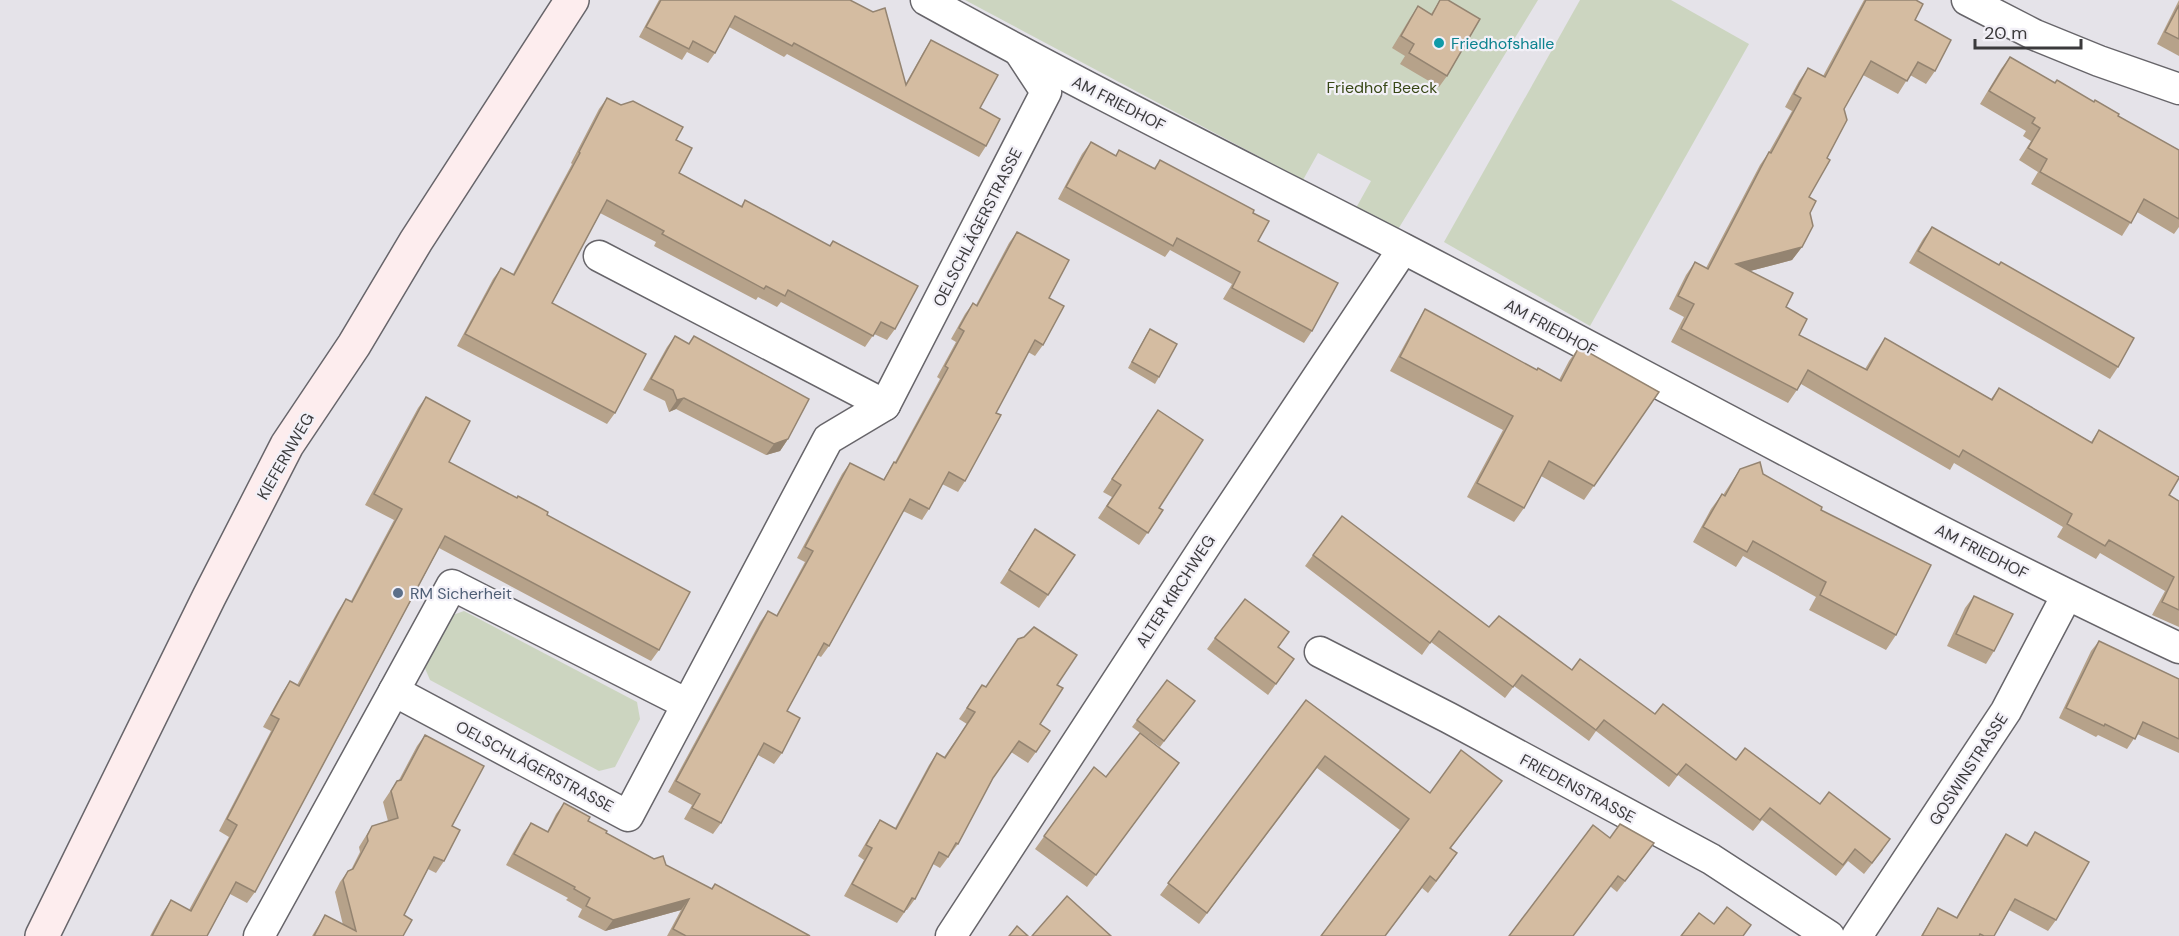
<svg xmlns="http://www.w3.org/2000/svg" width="2179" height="936" viewBox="0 0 2179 936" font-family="'DM Sans',sans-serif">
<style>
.green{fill:#ccd5c0}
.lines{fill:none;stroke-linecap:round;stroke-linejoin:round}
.street-casing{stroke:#67656a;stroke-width:33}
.secondary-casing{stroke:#67656a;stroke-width:36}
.street{stroke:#fff;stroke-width:30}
.secondary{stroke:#fdedee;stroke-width:33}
.wall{fill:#b6a28a}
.shaded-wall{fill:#948471}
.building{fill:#d4bca1;stroke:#948471;stroke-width:1.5}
.culture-dot{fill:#0f9aa8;stroke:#f2f0f7;stroke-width:2}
.service-dot{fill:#5c6f8a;stroke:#f2f0f7;stroke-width:2}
.labels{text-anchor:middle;stroke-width:4.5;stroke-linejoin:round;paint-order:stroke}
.culture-label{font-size:16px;fill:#0d838f;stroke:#f2f0f7;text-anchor:start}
.park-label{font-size:16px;fill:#374715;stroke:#f2f0f7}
.street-label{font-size:16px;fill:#3b3a3c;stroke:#f2f0f7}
.service-label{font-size:16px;fill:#4e5e75;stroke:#f2f0f7;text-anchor:start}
</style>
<rect width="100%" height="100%" fill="#e5e3e9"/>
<g class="green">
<path d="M965,0H1538L1397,231L1356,208L1371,181L1318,153L1303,180Z"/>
<path d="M1580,0H1671L1749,44L1590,326L1444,242Z"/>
<path d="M464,611L637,702L640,719L615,767L599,771L430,680L424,666L450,616Z"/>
</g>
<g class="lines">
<g class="street-casing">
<g id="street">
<path d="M926,0C1083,87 1244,167 1404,249C1662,383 1916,525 2179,648"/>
<path d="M1967,0L2035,35L2099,61L2179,89"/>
<path d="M599,256L885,405"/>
<path d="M1320,652L1449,718L1711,859L1829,936"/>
<path d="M687,704L452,585L394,691L628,816L828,439L885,405L1046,92L1019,51"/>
<path d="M259,936L394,691"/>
<path d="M951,936L1209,540L1403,249"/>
<path d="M1857,936L2006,711L2067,595"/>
</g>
</g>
<g class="secondary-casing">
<path id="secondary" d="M42,936L209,597L287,445L354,345L416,241L572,0"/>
</g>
<use href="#street" class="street"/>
<use href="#secondary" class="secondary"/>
</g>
<g class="wall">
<path d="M659,0H850L906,83L924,51L931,40L980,108L986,146L979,157L787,54L784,57L729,27L715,53L708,63L687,52L682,60L639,37Z"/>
<path d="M1440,0L1447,76L1439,87L1400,64L1405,56L1392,48L1410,18L1418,6L1431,14Z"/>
<path d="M1864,0H1916L1915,20L1935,71L1926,84L1910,75L1898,94L1863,75L1844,109L1827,158L1809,197L1810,213L1802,247L1792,260L1750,271L1786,307L1799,335L1865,369L1876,351L1885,338L1991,399L1999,388L2091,442L2099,430L2169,495L2179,501V627L2152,615L2165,591L2100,553L2096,559L2057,537L2063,527L1954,463L1950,470L1801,384L1788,403L1671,342L1684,317L1669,309L1686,275L1695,262L1706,268L1760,165L1769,152L1792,111L1785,107L1799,81L1808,68L1823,76Z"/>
<path d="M2179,0V56L2157,44Z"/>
<path d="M2010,57L2055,83L2118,116L2179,150V227L2174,234L2137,212L2122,236L2031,184L2038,172L2019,160L2031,141L2023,136L2026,131L1980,104L2001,69Z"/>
<path d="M607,98L676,140L679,173L741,206L745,200L829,246L833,241L895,329L887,340L874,334L865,347L781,302L777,307L758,297L756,300L654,246L656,242L600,213L552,303L615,413L607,424L457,346L493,279L501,268L513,274L572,164L571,163L599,109Z"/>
<path d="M1091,142L1115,156L1119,150L1154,168L1160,160L1253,213L1258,241L1312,331L1304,343L1223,299L1232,284L1170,250L1165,257L1058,199L1082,154Z"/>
<path d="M1932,227L2118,367L2110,379L1909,263L1923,239Z"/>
<path d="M1017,232L1049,298L1043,345L1035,356L1028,352L996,413L965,481L958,492L942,484L929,509L922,520L903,511L829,646L821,657L817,655L787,711L782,753L774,764L758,755L721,823L713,834L684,819L692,805L668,792L760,622L768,611L776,616L805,562L797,558L842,474L850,463L883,480L894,462H895L940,379L937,377L956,342L951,339L965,314L973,303L976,305L1009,243Z"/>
<path d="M1425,309L1537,370L1559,380L1569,361L1579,347L1659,392L1584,500L1541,476L1524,508L1514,522L1467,497L1503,430L1390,371L1416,324Z"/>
<path d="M1150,329L1159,377L1155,384L1128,368L1146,335Z"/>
<path d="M675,336L689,344L694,336L788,439L780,451L766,455L676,409L669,412L665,401L643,390L667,347Z"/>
<path d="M426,397L449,462L547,515L659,650L651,661L439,548L255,892L247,903L230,894L207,936H150L163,912L171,900L189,910L229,837L219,831L271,731L263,727L282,693L290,681L297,685L338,611L346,599L351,601L394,520L365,505L418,408Z"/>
<path d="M1149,423L1159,508L1163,510L1139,545L1098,518L1112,497L1103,492Z"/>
<path d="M1740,469L1763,474L1821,510L1896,635L1886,650L1809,610L1816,597L1743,556L1736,567L1693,542L1711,509L1722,494L1723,495Z"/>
<path d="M1035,529L1048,595L1039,608L1000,583Z"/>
<path d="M1313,555L1489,627L1572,670L1820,804L1883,850L1864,874L1848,861L1836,876L1762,820L1753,831L1678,775L1669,787L1596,731L1589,741L1514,686L1505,698L1431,642L1422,655L1305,566Z"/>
<path d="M1974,596L1994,651L1986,664L1947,646L1965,608Z"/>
<path d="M1215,638L1278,647L1294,659L1268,695L1207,649Z"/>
<path d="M2099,641L2179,679V753L2137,734L2127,749L2098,735L2096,737L2059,718L2091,651Z"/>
<path d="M1167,680L1190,707L1160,747L1132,727Z"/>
<path d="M982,685L985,687L1057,685L1040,724L1036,752L1028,763L1011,752L993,778L958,844L940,868L933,864L915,899L907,910H906L897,923L844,896L864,860L858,856L872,832L880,820L895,828L929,765L937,753L944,757L967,724L959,719Z"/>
<path d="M1306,700L1430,793L1502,781L1451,848L1457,853L1449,865L1428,893L1422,888L1385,936H1321L1400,830L1317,768L1199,924L1160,895Z"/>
<path d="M425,735L452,826L444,861L436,873L428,869L404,915L403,936H312L325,915L343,925L335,892L340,882L348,871L351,870L360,852L359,847L372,826L388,821L383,802L397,781L399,780L417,746Z"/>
<path d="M1094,767L1106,777L1170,775L1087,887L1035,849Z"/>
<path d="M564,803L606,833L711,889L715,884L810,936H667L681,910L605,931L578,917L582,909L566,900L568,898L506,865L523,834L531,823L547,832L556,814Z"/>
<path d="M2035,832L2056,920L2048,931L2009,910L1994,936H1921L1931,919L1938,908L1956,918L1999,844L2006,834L2026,845Z"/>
<path d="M1610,838L1646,854L1617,892L1611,887Z"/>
</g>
<g class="shaded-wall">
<path d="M1802,247L1792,260L1727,277L1736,264Z"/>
<path d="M684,398L676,409L669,412L677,400Z"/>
<path d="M788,439L780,451L766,455L774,444Z"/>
<path d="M689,899L681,910L605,931L613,920Z"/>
</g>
<g class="building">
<path d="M661,0H850L873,12L885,8L906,85L931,40L998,75L980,108L1000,119L986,146L794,43L792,46L735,16L715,53L693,41L689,49L646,27Z"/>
<path d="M1440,0H1448L1480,19L1447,76L1409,53L1414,44L1401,36L1418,6L1432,15Z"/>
<path d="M1866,0H1916L1923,4L1915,20L1951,40L1935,71L1918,62L1907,81L1871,61L1844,109L1847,120L1827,158L1830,160L1809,197L1816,201L1810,213L1813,226L1802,247L1736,264L1793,293L1786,307L1807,319L1799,335L1867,370L1885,338L1992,400L1999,388L2092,443L2099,430L2179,477V478L2169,495L2179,501V610L2162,602L2174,577L2109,540L2105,546L2067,524L2072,514L1963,450L1959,457L1808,370L1797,390L1681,329L1694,304L1678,296L1695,262L1708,269L1769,152L1771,153L1801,98L1794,94L1808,68L1825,77Z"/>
<path d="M2179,5V39L2165,32Z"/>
<path d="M2010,57L2055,83L2057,80L2094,102L2095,100L2119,114L2118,116L2179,150V219L2144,199L2131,223L2040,172L2047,159L2028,148L2040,128L2032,123L2035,118L1989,91Z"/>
<path d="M607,98L621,105L633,101L683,127L676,140L692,148L679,173L742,207L745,200L830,246L833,241L918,286L895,329L881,322L873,336L788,290L785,296L766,286L764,289L662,234L664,231L607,200L552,303L646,354L615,413L465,334L501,268L514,275L580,153L579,152Z"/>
<path d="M1091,142L1116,156L1119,150L1155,169L1160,160L1254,210L1253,213L1269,221L1258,241L1338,283L1312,331L1232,288L1240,272L1177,238L1173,246L1066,187Z"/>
<path d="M1932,227L1999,265L2001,262L2134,338L2118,367L1918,251Z"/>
<path d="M1017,232L1069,260L1049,298L1064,306L1043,345L1035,340L996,413L1001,415L965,481L949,472L929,509L910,499L829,646L824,643L787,711L800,718L782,753L764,743L721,823L692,808L700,794L676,781L768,611L777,616L813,551L805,547L850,463L884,480L894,462L896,463L948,368L945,366L964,331L959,328L973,303L977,306Z"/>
<path d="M1425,309L1537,370L1538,368L1561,381L1579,347L1659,392L1594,486L1549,461L1524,508L1477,483L1513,416L1400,357Z"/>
<path d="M1150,329L1177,344L1159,377L1132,362Z"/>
<path d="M675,336L689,344L694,336L809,399L788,439L774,444L684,398L677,400L673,390L651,379Z"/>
<path d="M426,397L470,421L449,462L517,498L518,496L535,505L548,512L547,515L690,592L659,650L445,536L255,892L236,882L207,936H152L171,900L191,911L237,825L227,819L279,719L271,715L290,681L299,686L346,599L352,602L402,509L374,494Z"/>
<path d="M1158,410L1203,440L1159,508L1163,510L1148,533L1107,506L1121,485L1112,479Z"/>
<path d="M1760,462L1763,474L1822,507L1821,510L1931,565L1896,635L1820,595L1826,582L1753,541L1747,552L1703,527L1722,494L1725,496L1740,469Z"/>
<path d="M1342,516L1489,627L1499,616L1572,670L1580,659L1655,714L1663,704L1736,760L1745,748L1820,804L1829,792L1890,839L1872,863L1855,849L1843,865L1770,808L1760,820L1686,764L1677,775L1604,720L1596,730L1522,675L1513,687L1439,631L1430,643L1313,555Z"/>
<path d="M1035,529L1075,555L1048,595L1009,570Z"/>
<path d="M1974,596L2013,614L1994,651L1956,634Z"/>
<path d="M1245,599L1289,632L1278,647L1294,659L1276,684L1215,638Z"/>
<path d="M1034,627L1077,655L1057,685L1063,688L1040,724L1050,731L1036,752L1019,741L993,778L958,844L956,843L948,857L939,852L915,899L912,898L904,912L852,884L872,848L866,845L880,820L896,829L937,753L945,758L975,712L967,708L982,685L986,687L1018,639L1024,637Z"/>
<path d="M2099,641L2179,679V739L2143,722L2135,739L2105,724L2104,726L2066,708Z"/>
<path d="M1167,680L1195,701L1164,741L1137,720Z"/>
<path d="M1306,700L1430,793L1461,750L1502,781L1450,848L1457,853L1436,881L1430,876L1385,936H1321L1409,819L1325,756L1207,913L1168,883Z"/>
<path d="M1140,733L1179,763L1096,875L1044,836L1094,767L1106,777Z"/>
<path d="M425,735L484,766L452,826L460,830L444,861L434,857L404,915L412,920L403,936H314L325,915L356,931L343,880L348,871L353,869L368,841L367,836L372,826L398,818L391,791L397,781L401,780Z"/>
<path d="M564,803L590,817L588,821L607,831L606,833L654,859L663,856L666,865L712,889L715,884L810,936H686L673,929L689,899L613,920L586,906L590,898L574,889L575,887L514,854L531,823L548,832Z"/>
<path d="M1620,824L1654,843L1625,881L1618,876L1573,936H1509L1593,825L1610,838Z"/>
<path d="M2035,832L2089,862L2056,920L2015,899L1994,936H1984L1980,934L1979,936H1922L1938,908L1957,918L2006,834L2027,846Z"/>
<path d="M1067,896L1111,936H1032Z"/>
<path d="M1727,907L1751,925L1743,936H1681L1699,913L1714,924Z"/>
<path d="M1017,926L1028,936H1009Z"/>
</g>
<circle class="culture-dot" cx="1439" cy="43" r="6"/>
<circle class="service-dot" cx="398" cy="593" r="6"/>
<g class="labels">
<g class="culture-label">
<text x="1451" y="49">Friedhofshalle</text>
</g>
<g class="park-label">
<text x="1382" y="93">Friedhof Beeck</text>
</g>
<g class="street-label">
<text transform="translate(1119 103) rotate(27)" y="6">AM FRIEDHOF</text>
<text transform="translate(977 227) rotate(-63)" y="6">OELSCHLÄGERSTRASSE</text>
<text transform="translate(1551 327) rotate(28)" y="6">AM FRIEDHOF</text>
<text transform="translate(285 456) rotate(-60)" y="6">KIEFERNWEG</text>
<text transform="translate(1982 551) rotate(27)" y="6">AM FRIEDHOF</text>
<text transform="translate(1175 591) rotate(-57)" y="6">ALTER KIRCHWEG</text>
<text transform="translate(535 766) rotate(28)" y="6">OELSCHLÄGERSTRASSE</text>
<text transform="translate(1968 769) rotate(-57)" y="6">GOSWINSTRASSE</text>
<text transform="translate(1578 788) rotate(28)" y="6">FRIEDENSTRASSE</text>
</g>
<g class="service-label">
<text x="410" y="599">RM Sicherheit</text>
</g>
</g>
<path d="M1975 39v9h106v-9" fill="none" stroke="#3b3a3c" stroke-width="3"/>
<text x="1984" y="39" font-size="18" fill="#3b3a3c" stroke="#f2f0f7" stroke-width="4.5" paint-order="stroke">20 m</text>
</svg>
